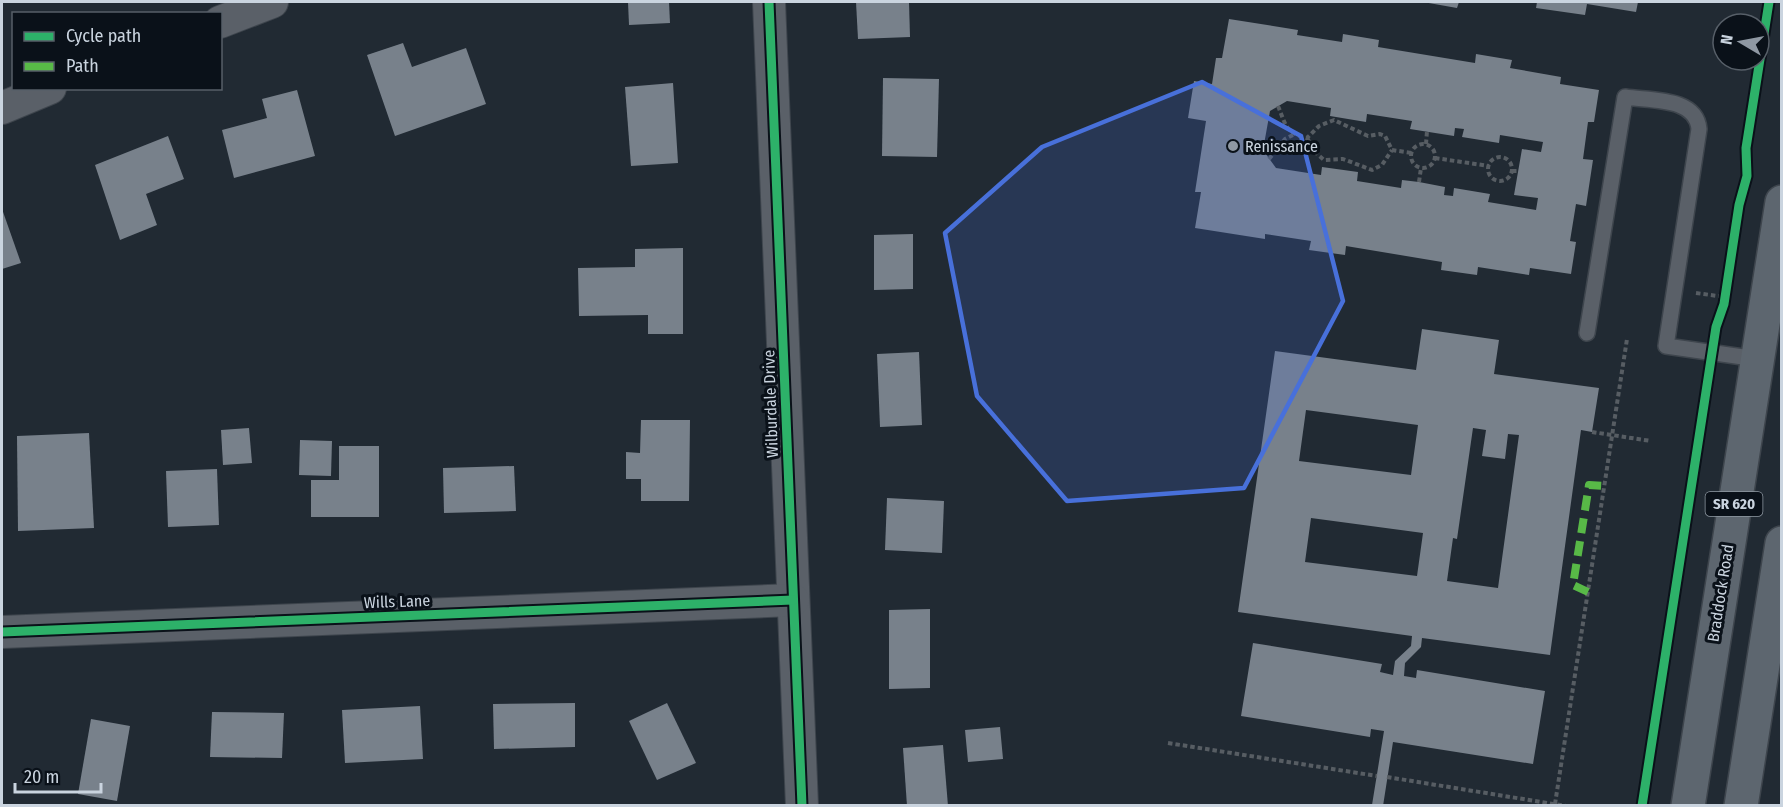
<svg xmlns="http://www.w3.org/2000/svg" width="1783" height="807" viewBox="0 0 1783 807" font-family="'Fira Sans Condensed',sans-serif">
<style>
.building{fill:#78818b;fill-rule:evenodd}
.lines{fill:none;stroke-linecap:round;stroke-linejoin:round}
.service-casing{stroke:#3e454d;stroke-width:18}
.minor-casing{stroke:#3e454d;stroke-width:34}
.primary-casing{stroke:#3e454d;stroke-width:36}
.path{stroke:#575d63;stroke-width:4;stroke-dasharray:4.5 3;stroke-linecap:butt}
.service{stroke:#5a6068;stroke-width:15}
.minor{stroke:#5a6068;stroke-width:32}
.primary{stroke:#5d666f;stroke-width:33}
.quiet{stroke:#58b947;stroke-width:8;stroke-dasharray:15 8;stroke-linecap:butt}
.cycleway-casing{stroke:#0a1119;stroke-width:13}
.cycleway{stroke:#2db169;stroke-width:9}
.marked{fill:#4870da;fill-opacity:0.2;stroke:#4870da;stroke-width:4.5;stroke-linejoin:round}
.poi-dot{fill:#8f98a3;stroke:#0a1119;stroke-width:2}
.labels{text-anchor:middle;stroke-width:6;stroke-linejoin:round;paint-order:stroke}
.shield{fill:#0a1119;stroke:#909aa4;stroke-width:1.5}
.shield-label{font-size:15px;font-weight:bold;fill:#cad4df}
.poi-label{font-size:16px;fill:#cad4df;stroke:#0a1119;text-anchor:start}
.street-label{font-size:16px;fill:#cad4df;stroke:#0a1119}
</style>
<rect width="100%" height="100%" fill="#212a33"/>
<g class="building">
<path d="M628,2H669L670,23L629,25Z"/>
<path d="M856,2H909L910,37L858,39Z"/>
<path d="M1423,2H1459L1457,8Z"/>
<path d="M1537,2H1638L1636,12L1587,4L1585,15L1536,8Z"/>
<path d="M1229,19L1298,30L1297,35L1342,42L1343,34L1379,40L1378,47L1475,63L1476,54L1512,60L1510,68L1561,77L1560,84L1599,90L1594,122H1588L1583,159L1593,160L1586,206L1576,204L1570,241L1576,242L1571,274L1530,268L1529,275L1478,267L1477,275L1441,270L1442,262L1346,246L1345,255L1309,250L1311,241L1265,234V239L1195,228L1201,192H1195L1206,121L1188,118L1194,81L1212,84L1216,58H1222ZM1287,101L1331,108L1330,116L1366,122L1367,114L1412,121L1410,129L1454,136L1455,128L1464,129L1462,137L1499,143L1500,135L1543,142L1541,152L1522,149L1514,195L1538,198L1536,210L1488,202L1490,194L1454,188L1453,196L1444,195L1445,187L1419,182L1402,180L1401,188L1357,181L1358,172L1322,167L1321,175L1276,168L1263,150L1270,111Z"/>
<path d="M403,43L412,67L466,48L486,104L395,136L367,55Z"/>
<path d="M883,78L939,79L937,157L882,156Z"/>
<path d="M673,83L678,163L631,166L625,87Z"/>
<path d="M297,90L315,156L234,178L222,130L267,118L262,99Z"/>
<path d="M168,136L184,179L146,194L157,225L120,240L95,165Z"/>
<path d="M2,209L21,263L2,269Z"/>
<path d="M913,234V289L874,290V235Z"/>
<path d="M683,248V334H648V315L579,316L578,268L635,267V249Z"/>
<path d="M1422,329L1499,340L1494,374L1599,388L1592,432L1581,430L1550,655L1422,638L1421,647L1405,663L1404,676L1416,678L1417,670L1545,691L1533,764L1393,742L1383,806H1380L1372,805L1384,731L1371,729L1370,737L1241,716L1253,643L1382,664L1380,672L1393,675L1395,661L1411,646L1412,636L1238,612L1275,351L1416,370ZM1306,410L1418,425L1411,475L1299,461ZM1473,428L1486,430L1482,456L1505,459L1508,434L1519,435L1498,588L1447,581L1453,538L1457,539ZM1311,518L1423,533L1417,576L1305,562Z"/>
<path d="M919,352L922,425L880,427L877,354Z"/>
<path d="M641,420H690L689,501H641V479H626V452L640,453Z"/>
<path d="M249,428L252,463L223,465L221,430Z"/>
<path d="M89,433L94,528L18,531L17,436Z"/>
<path d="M300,440L332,441L331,476L299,475Z"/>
<path d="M339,446H379V517H311V480H339Z"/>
<path d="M514,466L516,511L444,513L443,468Z"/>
<path d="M217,469L219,525L168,527L166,471Z"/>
<path d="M887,498L944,501L942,553L885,550Z"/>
<path d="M930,609V688L889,689V610Z"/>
<path d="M575,703V747L494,749L493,704Z"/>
<path d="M667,703L696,763L657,780L629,721Z"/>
<path d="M420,706L423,759L345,763L342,710Z"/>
<path d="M212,712L284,713L282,758L210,757Z"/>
<path d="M91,719L130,726L117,801L78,794Z"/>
<path d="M1000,727L1003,759L968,762L965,730Z"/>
<path d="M943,745L948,806H907L903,748Z"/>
</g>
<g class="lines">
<g class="service-casing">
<path id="service" d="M1587,333L1625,97C1651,101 1696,97 1699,129L1666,346L1757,359"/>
</g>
<g class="minor-casing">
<g id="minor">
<path d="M769,2L802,806"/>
<path d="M220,22L272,2"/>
<path d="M2,108L50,88"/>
<path d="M2,632L793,600"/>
</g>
</g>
<g class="primary-casing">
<g id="primary">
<path d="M1688,806L1782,202"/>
<path d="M1741,806L1782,543"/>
</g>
</g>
<g class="path">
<path d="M1278,106C1286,125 1285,133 1307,138L1319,126L1334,120L1368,136L1380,134L1385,136L1392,150L1412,153"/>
<path d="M1307,138L1316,153L1324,160L1343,159L1372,170L1382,165L1392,150"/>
<path d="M1426,144L1427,131"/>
<circle cx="1423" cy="156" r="12"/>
<circle cx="1500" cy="169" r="12"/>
<path d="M1435,158L1489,166"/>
<path d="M1269,159L1285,139L1293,135"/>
<path d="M1512,171H1518"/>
<path d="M1419,182L1421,168"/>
<path d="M1696,293L1725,297"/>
<path d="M1592,432L1651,441"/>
<path d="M1168,743L1377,776"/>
<path d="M1387,777L1566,806"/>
<path d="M1555,804L1627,339"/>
<path d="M1379,806V805"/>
</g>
<use href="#service" class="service"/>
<use href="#minor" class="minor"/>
<use href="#primary" class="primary"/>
<path class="quiet" d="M1588,592L1573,585L1589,485L1604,486"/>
<g class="cycleway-casing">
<g id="cycleway">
<path d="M769,2L802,806"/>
<path d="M2,632L793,600"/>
<path d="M1642,806L1716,327L1724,304L1739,205L1747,176L1746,148L1769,2"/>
</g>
</g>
<use href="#cycleway" class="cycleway"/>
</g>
<path class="marked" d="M1202,82L1301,136L1343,301L1244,488L1067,501L977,396L945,233L1042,147Z"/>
<circle class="poi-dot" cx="1233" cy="146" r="6"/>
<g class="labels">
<rect class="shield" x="1705.5" y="492" width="57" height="24" rx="4.5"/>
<g class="shield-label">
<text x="1734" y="509">SR 620</text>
</g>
<g class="poi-label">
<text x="1245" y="152">Renissance</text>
</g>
<g class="street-label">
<text transform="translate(770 404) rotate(-92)" y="6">Wilburdale Drive</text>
<text transform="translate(1720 593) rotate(-81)" y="6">Braddock Road</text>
<text transform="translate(397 601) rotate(-2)" y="6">Wills Lane</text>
</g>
</g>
<rect width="1783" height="807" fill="none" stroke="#cad4df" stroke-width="6"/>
<rect x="12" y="12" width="210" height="78" fill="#0a1119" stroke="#575f68" stroke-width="1.5"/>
<rect x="24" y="32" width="30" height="9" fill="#2db169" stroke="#575f68" stroke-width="1.5"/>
<text x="66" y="42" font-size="18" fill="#cad4df">Cycle path</text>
<rect x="24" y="62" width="30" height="9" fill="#58b947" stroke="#575f68" stroke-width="1.5"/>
<text x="66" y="72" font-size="18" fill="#cad4df">Path</text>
<g transform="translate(1741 42) rotate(280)"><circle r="28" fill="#0a1119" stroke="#575f68" stroke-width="1.5"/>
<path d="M0-4.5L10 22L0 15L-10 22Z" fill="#8f98a3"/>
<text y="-9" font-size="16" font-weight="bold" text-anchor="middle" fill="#cad4df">N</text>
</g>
<path d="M15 783v9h86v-9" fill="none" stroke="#cad4df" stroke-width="3"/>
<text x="24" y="783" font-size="18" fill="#cad4df" stroke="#0a1119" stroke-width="4.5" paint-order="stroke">20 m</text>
</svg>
